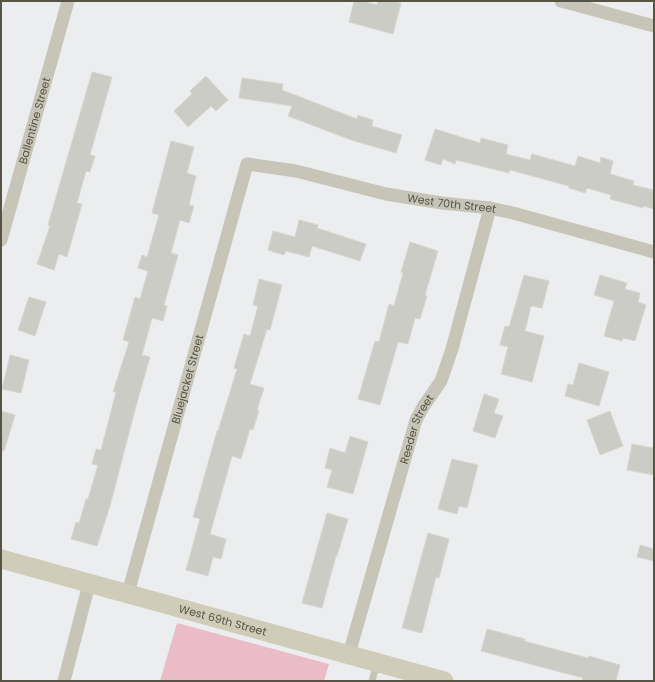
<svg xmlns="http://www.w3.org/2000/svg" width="655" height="682" viewBox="0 0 655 682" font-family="Poppins,sans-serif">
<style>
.green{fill:#eabcc8}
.building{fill:#ccccc6;stroke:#d7d7d0}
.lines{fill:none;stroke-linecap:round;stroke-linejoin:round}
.lane{stroke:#c7c5b8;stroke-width:7}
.street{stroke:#c7c5b8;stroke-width:13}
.secondary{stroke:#cfccba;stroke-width:19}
.labels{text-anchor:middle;stroke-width:3;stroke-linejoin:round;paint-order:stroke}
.street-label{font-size:11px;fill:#575446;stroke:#fff}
</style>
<rect width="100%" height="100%" fill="#ecedee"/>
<path class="green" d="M177,623L329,664L324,681H160Z"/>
<g class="building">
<path d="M354,1H363L377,5L378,1H393L401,3L393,34L349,22Z"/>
<path d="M92,72L112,77L90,155L95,156L90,172L86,171L77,203L82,204L67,257L59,254L54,270L37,264L50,226L48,225Z"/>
<path d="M206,76L228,100L216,111L211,106L188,127L174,111L192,94L190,91Z"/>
<path d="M242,78L283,84L282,90L357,119L358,115L373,120L372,126L402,135L396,153L351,140L288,116L292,106L239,98Z"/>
<path d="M435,129L480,143L481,138L508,145L506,154L530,160L532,154L575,166L578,156L600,163L601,157L613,161L610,174L634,181L633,185L654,190V209L643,206V208L610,199L611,195L587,188L585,193L569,188V186L510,170L509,173L456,160L455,164L443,159L441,165L425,160Z"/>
<path d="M171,141L194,147L187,173L196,176L189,205L194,206L189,223L180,220L171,253L178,255L164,305L167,306L163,321L152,318L142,355L150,357L136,406L110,506L97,546L71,539L76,522L79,523L86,499H88L98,465L92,464L96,449L101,450L116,392H113L129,342L123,340L135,297L140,299L148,271L138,268L142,255L147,257L159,215L152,213Z"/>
<path d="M299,220L318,225L317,228L366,244L360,261L312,246L309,257L286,251L284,255L268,250L273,231L295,237Z"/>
<path d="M410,242L438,251L425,295L427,296L420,319L415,318L408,344L398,342L380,405L358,399L375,341L379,342L389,304L394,306L403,273L401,272Z"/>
<path d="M524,275L549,281L542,308L531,306L525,331L544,336L532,382L501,374L508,347L500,345L505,326L509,327Z"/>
<path d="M600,275L627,283L625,289L640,293L638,302L646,305L635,341L623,338L622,341L604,336L614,301L594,295Z"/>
<path d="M259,279L282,285L270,330L267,329L250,384L264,388L257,410H259L253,430L250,429L241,459L232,456L210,534L226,539L221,559L213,557L208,576L186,570L200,519L193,517L217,431H218L237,369L234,368L244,334L250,336L258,306L253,305Z"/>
<path d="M29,297L46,302L35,336L18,330Z"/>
<path d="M10,355L29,360L21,393L2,389Z"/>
<path d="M579,363L609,372L599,406L565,396L568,384L573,385Z"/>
<path d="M484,394L499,399L494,413L503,416L495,438L473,431Z"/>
<path d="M1,411L15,415L4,451L1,450Z"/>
<path d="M610,411L623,446L600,455L587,420Z"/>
<path d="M350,436L368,442L353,494L327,487L332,470L325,468L330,448L345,453Z"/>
<path d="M632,444L654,448V475L627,470Z"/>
<path d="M452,459L478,465L467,508L459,506L457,514L438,509Z"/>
<path d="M327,513L348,519L337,556H336L322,608L302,603Z"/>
<path d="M428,533L449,539L439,578L436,577L422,633L402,628Z"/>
<path d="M640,545L654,549V561L637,557Z"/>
<path d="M487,629L525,639L524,641L588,658L589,656L620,665L616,681H582L583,678L481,651Z"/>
</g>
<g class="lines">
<path class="lane" d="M372,681L377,664"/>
<g class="street">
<path d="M561,1L654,26"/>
<path id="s1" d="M1,240L68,1"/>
<path id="s2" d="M128,593L247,164L296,171L386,194L442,203L490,208L513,213L654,252"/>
<path id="s3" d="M349,654L416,420L423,407L441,381L452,349L490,208"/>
<path d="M64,681L89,584"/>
</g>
<path class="secondary" id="s4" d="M1,559L444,681"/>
</g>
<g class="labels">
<g class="street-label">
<text dy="4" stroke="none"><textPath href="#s1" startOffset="124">Ballentine Street</textPath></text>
<text dy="4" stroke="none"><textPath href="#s2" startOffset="654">West 70th Street</textPath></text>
<text dy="4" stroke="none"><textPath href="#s2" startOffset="222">Bluejacket Street</textPath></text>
<text dy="4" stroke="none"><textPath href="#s3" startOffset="235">Reeder Street</textPath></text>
<text dy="4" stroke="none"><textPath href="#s4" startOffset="230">West 69th Street</textPath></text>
</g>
</g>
<rect width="655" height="682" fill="none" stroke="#575446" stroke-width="4"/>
</svg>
